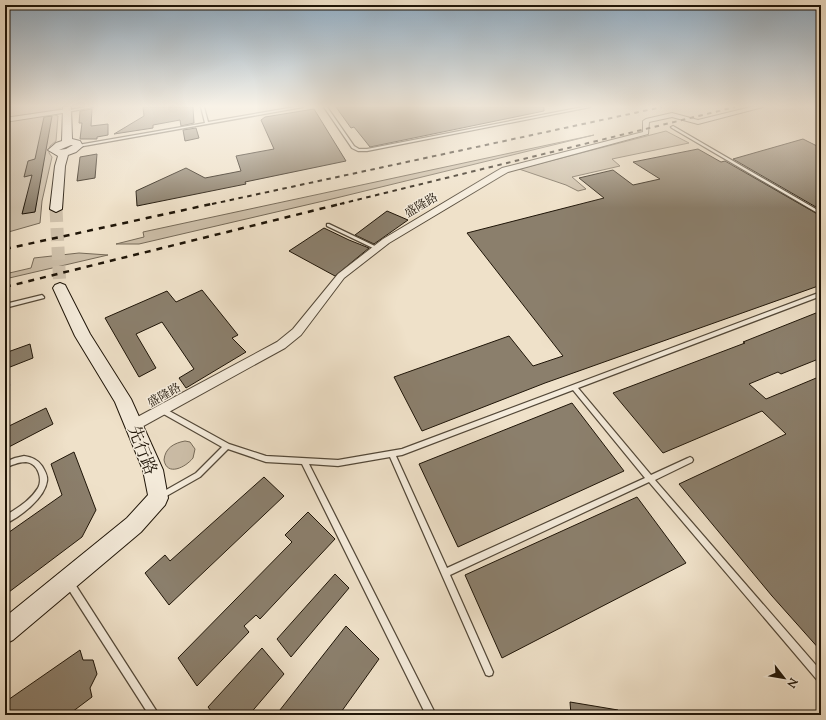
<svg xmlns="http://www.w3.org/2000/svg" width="826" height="720" viewBox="0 0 826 720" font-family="'Sorts Mill Goudy','Noto Serif SC',serif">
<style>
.green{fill:#ccbea8;stroke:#766a58}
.building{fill:#8b7f6c;stroke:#1f1508}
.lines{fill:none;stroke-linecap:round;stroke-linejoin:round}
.secondary-tunnel{stroke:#d0c2ac;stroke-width:13;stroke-dasharray:13 6;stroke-linecap:butt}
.lane-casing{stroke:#534838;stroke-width:2.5}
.street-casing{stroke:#534838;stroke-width:2}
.secondary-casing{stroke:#1f1508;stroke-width:2}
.lane{fill:#f5ecdc;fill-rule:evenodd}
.street{fill:#f5ecdc;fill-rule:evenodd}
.secondary{fill:#f5ecdc;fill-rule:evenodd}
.rail-far1{stroke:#1f1508;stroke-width:2;stroke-dasharray:4.5 4.5;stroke-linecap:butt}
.rail{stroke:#1f1508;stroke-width:2.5;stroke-dasharray:6 6;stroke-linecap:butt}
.labels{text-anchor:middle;stroke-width:3;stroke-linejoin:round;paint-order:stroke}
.far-street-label{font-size:12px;fill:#1f1508;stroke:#f5ecdc}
.near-street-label{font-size:17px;fill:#1f1508;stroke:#f5ecdc}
</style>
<rect width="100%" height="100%" fill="#efe1c9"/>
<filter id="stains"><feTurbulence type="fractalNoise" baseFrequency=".005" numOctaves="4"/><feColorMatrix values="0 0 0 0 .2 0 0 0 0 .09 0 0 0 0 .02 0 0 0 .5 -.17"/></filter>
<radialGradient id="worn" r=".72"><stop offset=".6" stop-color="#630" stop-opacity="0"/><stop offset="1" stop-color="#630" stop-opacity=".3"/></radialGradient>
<g class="green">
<path d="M5,107H63L56,110L5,118Z"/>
<path d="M53,114L58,116L56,141L50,146L49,153L52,157L42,201L40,223L5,233V122Z"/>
<path d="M666,131L689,143L612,159L620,166L572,177L586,189L578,191L566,185L519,169Z"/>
<path d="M594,135L332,199L139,244H116L144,237L143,232Z"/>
<path d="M79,253L108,255L5,279V274L31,268L34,258Z"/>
<path d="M185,441L190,442L195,449L193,458C186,467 167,477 164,460C165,448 174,443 185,441Z"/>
</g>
<g class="building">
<path d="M143,107H193L194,123L181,126L180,120L153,125V128L114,134L144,116Z"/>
<path d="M336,107H544V111L370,147L354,127L351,128Z"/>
<path d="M92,109L91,126L108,124V135L97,137V139H80L82,123H79L80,111Z"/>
<path d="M314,109L346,161L245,182L246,184L137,206L136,191L186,168L205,178L241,171L236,156L274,149L261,120L265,117Z"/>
<path d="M52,116L35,212L22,214L32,175L24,177L28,161L35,159L44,117Z"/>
<path d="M196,128L199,138L185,141L183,130Z"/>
<path d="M803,139L821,148V210L733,159Z"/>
<path d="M698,149L721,162L725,161L821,216V285L545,383L422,431L394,377L509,336L533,366L563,356L467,233L604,198L579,178L613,170L633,185L660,179L633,162Z"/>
<path d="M97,154L95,178L77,181L80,157Z"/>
<path d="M387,211L408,220L374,244L355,235Z"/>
<path d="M324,228L349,240L369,248L335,276L289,251Z"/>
<path d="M202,290L238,335L232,338L246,352L186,388L179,378L194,369L162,322L136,334L156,368L139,377L105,318L167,291L176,302Z"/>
<path d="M821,311V358L781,374L778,372L749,384L766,399L821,376V651L772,596L679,484L786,434L762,411L663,453L613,393L745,343L743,342Z"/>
<path d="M30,344L33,358L5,369V353Z"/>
<path d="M572,403L624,471L458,547L419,464Z"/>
<path d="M46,408L53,424L5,449V428Z"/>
<path d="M74,452L96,510L82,537L5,595V535L62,495L51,464Z"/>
<path d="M264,477L284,496L169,605L145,573L165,555L170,561Z"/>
<path d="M637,497L686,563L502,658L465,575Z"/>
<path d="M308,512L335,539L260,619L256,615L244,626L249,632L197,686L178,658L292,542L285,535Z"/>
<path d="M335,574L349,588L291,657L277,639Z"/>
<path d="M346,626L379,659L339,715H276Z"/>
<path d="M262,648L284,674L249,715H214L208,707Z"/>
<path d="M80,650L83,660H93L97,674L90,688L92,697L68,715H5V702Z"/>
<path d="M570,702L618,710L617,715H571Z"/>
</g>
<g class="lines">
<path class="secondary-tunnel" d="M56,209L60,288"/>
<g class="lane-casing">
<g id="lane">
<path d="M85,107H93L67,112L65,111Z"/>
<path d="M201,107H204L208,122L295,107H303L78,147L76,146L78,145L205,123Z"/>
<path d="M324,107H327L354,146L359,149H367L583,107H590L367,151H358L352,148Z"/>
<path d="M673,126L821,212V215L672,128L671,127Z"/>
<path d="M327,224H329L379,248L377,249H375L327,226Z"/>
<path d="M821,292V296L578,388L651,475L688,458L690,457L692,458L693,460L692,462L655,480L821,671V682L818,681L649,482L450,575L493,672L492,675L489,676L486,675L390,457L338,466L309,464L436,715H426L302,464L266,462L228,449L200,477L163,498L161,499L159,498L158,496L159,494L196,473L222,447L160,412L159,410L160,408L162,407L229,444L266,456L338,460L402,449ZM573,390L645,478L447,568L396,456L402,455Z"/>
<path d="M42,295L44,297V298L5,308V304Z"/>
<path d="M5,383H8L9,385L8,387H5Z"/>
<path d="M24,456C32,457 38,460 42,466C45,471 48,476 47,481C45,498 20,517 5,524V516C17,508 30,501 38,488C43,479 38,463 26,462C18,462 12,465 5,468V462L15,458Z"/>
<path d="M70,580L73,581L159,715H149L67,587L66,584L67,581Z"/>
</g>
</g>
<g class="street-casing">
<g id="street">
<path d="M751,107H763L698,124L672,117L649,122L648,134L508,172L501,176L389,243L344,278L301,335L285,348L138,429L134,430L130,429L128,425L130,421L277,342L293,329L338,274L383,239L495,172L502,168L643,132V121L646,119L672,113L698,120Z"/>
<path d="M67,109L70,111L69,112L5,122V118Z"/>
</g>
</g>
<g class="secondary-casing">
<g id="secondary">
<path d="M63,107H71L72,139L80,141L83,146L76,152L68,155L65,166L62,209L56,212L50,209L55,166L58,156L48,150L56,143L62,141ZM71,145H73L66,149L59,150Z"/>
<path d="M60,283L65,285L90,334L131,399L163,470L168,498L165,505L141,532L13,640L5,644V617L127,518L148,495L143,470L115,402L75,336L53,288L55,285Z"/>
</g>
</g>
<use href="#lane" class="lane"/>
<use href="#street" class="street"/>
<use href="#secondary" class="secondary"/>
<g class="rail-far1">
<path d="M212,204L662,107"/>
<path d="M340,204L735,107"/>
</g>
<g class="rail">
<path d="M5,249L216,203"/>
<path d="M5,287L344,203"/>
</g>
</g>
<linearGradient id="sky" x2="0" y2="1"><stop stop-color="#8eaac1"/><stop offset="0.51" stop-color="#f8f2e7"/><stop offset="1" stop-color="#f8f2e7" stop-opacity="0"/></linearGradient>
<rect width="826" height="208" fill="url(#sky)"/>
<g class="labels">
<g class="far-street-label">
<text transform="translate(421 205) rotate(-30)" y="4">盛隆路</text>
<text transform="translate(164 395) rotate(-29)" y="4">盛隆路</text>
</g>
<g class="near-street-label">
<text transform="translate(143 450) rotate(69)" y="6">先行路</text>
</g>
</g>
<rect width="826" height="720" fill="none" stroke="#efe1c9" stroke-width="20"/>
<rect x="6" y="6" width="814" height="708" fill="none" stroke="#1f1508" stroke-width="2"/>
<rect x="10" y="10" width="806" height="700" fill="none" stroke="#1f1508"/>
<g transform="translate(784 678) rotate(121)" stroke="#f5ecdc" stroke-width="3" paint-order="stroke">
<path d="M0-3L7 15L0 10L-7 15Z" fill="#1f1508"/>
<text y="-6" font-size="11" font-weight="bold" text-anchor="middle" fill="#1f1508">N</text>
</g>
<rect width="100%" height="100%" filter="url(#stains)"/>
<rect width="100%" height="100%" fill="url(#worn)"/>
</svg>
